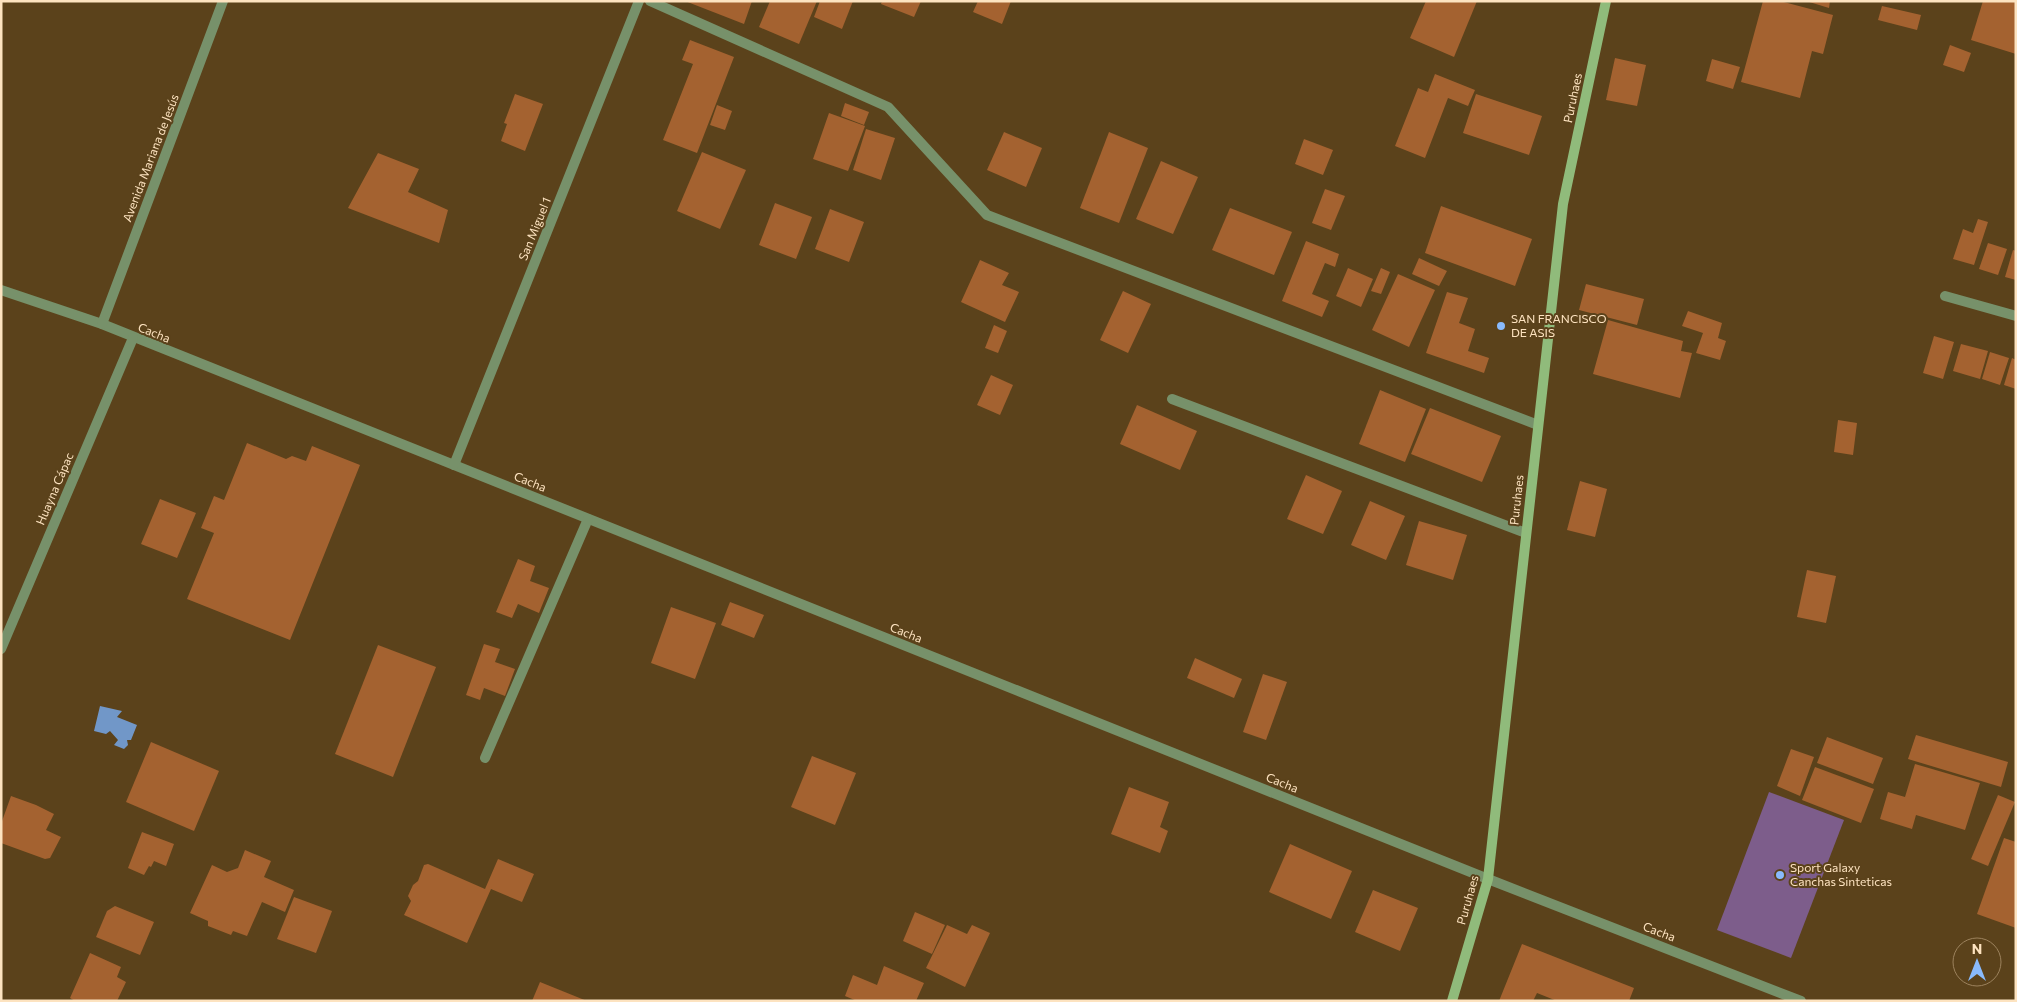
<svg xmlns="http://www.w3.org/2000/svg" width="2017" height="1002" viewBox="0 0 2017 1002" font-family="Commissioner,sans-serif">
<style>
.green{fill:#7d5d8b}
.water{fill:#7197c8}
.building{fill:#a46230}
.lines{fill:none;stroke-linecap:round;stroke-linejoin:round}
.lane{stroke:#77916a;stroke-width:10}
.street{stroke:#77916a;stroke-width:10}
.secondary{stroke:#90bb7b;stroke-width:10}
.poi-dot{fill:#89bafc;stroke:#5b421b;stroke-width:2}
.labels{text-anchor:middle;stroke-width:4;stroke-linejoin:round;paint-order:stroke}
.street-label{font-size:12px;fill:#fde3c0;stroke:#5b421b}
.poi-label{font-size:12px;fill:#fde3c0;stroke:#5b421b;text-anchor:start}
</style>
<rect width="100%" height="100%" fill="#5b421b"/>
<path class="green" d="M1769,792L1844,820L1791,958L1717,930Z"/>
<path class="water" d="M100,706L122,711L117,717L137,725L131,740H127L128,745L124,749L114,745L118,740L110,731L106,734L94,731Z"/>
<g class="building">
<path d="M685,1H752L744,24Z"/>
<path d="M770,1H817L799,44L759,27Z"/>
<path d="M820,1H853L842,29L814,17Z"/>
<path d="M882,1H921L914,17L881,4Z"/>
<path d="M978,1H1011L1002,24L973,12Z"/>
<path d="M1426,1H1477L1454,57L1410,38Z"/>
<path d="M1763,1H1780L1833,15L1823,54L1812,51L1800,98L1741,82Z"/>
<path d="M1806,1H1830L1829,8Z"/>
<path d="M1983,1H2016V54L1971,40Z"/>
<path d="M1882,6L1921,15L1917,30L1878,20Z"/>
<path d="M690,40L734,57L697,153L663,140L693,64L682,60Z"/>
<path d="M1950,45L1971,53L1964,72L1943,65Z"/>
<path d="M1615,58L1646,65L1637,106L1606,100Z"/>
<path d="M1712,59L1740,67L1733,89L1706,81Z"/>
<path d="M1435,74L1475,90L1468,106L1448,98L1425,158L1395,146L1418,88L1428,92Z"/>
<path d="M515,94L543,104L525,151L501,141L507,124L504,123Z"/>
<path d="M1476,94L1542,116L1529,155L1463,133Z"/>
<path d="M845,103L869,112L864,125L841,116Z"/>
<path d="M717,105L732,111L725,130L710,125Z"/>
<path d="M829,113L865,126L848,171L813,159Z"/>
<path d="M866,129L895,138L881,180L853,170Z"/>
<path d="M1004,132L1042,148L1026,187L987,170Z"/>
<path d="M1109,132L1148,148L1119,223L1080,208Z"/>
<path d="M1304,139L1333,150L1323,175L1295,164Z"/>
<path d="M702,152L746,170L720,229L677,211Z"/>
<path d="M378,153L419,169L408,192L448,210L439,243L348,208Z"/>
<path d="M1161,161L1198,177L1173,234L1136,219Z"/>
<path d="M1325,189L1345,196L1331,230L1312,223Z"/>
<path d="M775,203L812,217L796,259L759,245Z"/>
<path d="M1441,206L1532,239L1515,286L1425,253Z"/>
<path d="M1230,208L1292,232L1274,275L1212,250Z"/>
<path d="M830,209L864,222L849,262L815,249Z"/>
<path d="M1978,219L1988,222L1974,265L1953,259L1963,229L1973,233Z"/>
<path d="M1306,241L1339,254L1335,267L1325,263L1312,294L1329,301L1322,317L1282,301Z"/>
<path d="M1988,243L2007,249L1998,275L1979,269Z"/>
<path d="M2013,250L2016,251V280L2005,277Z"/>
<path d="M1419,258L1447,271L1439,286L1412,274Z"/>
<path d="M980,260L1009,273L1002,285L1019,292L1005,322L961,302Z"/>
<path d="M1348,268L1373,279L1361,307L1336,296Z"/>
<path d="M1381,268L1390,272L1381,294L1371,291Z"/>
<path d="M1398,274L1435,290L1409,347L1372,330Z"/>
<path d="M1586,284L1644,299L1637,325L1579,310Z"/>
<path d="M1123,291L1151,304L1128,353L1100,340Z"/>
<path d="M1447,292L1468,298L1459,323L1475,329L1468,351L1489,358L1484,373L1426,353Z"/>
<path d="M1688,311L1722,323L1718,338L1726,341L1720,360L1696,353L1703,333L1682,326Z"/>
<path d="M1608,320L1683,341L1681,351L1692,353L1680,398L1593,374Z"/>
<path d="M994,325L1007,331L998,353L985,348Z"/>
<path d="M1934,336L1954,342L1943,379L1923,373Z"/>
<path d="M1961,344L1988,351L1980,379L1953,371Z"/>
<path d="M1990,352L2009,358L2000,385L1982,379Z"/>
<path d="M2012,358L2016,360V389L2004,385Z"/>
<path d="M991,375L1013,385L1000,415L977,405Z"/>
<path d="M1380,390L1426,409L1405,462L1359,444Z"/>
<path d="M1137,405L1197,431L1180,470L1120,444Z"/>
<path d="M1430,408L1501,436L1482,482L1411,454Z"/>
<path d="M1838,420L1857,423L1853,455L1834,452Z"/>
<path d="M247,443L286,459L292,456L306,461L312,446L360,465L290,640L187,599L214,533L201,528L214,496L224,500Z"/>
<path d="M1306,475L1342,491L1323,534L1287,519Z"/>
<path d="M1580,481L1607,489L1595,537L1567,530Z"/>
<path d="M160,499L196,513L177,558L141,544Z"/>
<path d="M1370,501L1405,516L1386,560L1351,545Z"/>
<path d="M1419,521L1467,535L1453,580L1406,565Z"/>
<path d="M518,559L535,566L530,581L549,588L539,613L518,604L512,618L496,612Z"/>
<path d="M1807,570L1836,576L1826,623L1797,617Z"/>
<path d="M730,602L764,615L754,638L721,625Z"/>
<path d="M671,607L716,623L695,679L651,663Z"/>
<path d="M484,644L500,649L495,662L515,669L505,696L484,688L480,700L466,695Z"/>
<path d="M378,645L436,667L393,777L335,754Z"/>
<path d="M1195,658L1242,679L1234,698L1187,678Z"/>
<path d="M1263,674L1287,682L1266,740L1243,732Z"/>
<path d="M1916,735L2008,762L2001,787L1908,759Z"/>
<path d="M1827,737L1883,758L1873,784L1817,763Z"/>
<path d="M151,742L219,771L194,831L126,802Z"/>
<path d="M1791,749L1814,757L1800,796L1777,786Z"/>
<path d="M812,756L856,773L835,825L791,807Z"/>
<path d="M1915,764L1980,783L1965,830L1916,815L1912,829L1880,819L1888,792L1905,797Z"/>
<path d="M1815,767L1874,789L1861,823L1802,800Z"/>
<path d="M1129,787L1169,802L1160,827L1168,831L1160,853L1111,834Z"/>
<path d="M1998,795L2015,802L1988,866L1971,859Z"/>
<path d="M11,796L36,805L54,814L46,830L61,837L50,858L45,859L1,843V824Z"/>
<path d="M142,832L174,844L166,866L154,861L151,867L149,866L144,875L128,868Z"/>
<path d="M2004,838L2016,842V928L1977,914Z"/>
<path d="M1290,844L1352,871L1331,919L1269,892Z"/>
<path d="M245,850L271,861L264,877L294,890L285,912L262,902L247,936L233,931L231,935L208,926V921L190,913L212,865L227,872L238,868Z"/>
<path d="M498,859L534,874L522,902L491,889L467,943L404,915L411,901L408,896L413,885L418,881L424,865L428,864L485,889Z"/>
<path d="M1373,890L1418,908L1400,951L1355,932Z"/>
<path d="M294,897L332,911L316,953L277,939Z"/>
<path d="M115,906L154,922L140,955L96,937L107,911Z"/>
<path d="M915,912L945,925L932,954L903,941Z"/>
<path d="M947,925L967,934L972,925L990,933L965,987L926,968Z"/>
<path d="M1522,944L1634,988L1629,1001H1557L1537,993L1533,1001H1499Z"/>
<path d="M90,953L121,967L117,977L126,982L117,1001H75L70,998Z"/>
<path d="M884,966L924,983L916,1001H857L845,996L853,975L877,985Z"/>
<path d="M540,982L587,1001H532Z"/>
</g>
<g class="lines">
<path class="lane" d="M1945,296L2016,316"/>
<g class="street">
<path d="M650,1L888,107L987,215L1538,425"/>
<path d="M1,290L102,324L1488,879L1801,1001"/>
<path d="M102,324L223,1"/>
<path d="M1172,399L1526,533"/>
<path d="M454,465L639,1"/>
<path d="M1,649L133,338"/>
<path d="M485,758L588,519"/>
</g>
<path class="secondary" d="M1452,1001L1488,879L1563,204L1606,1"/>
</g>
<g class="poi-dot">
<circle cx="1501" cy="326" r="5"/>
<circle cx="1780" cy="875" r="5"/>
</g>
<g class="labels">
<g class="street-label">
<text transform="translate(1573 98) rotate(-78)" y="4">Puruhaes</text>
<text transform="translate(151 158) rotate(-69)" y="4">Avenida Mariana de Jesús</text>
<text transform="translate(535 229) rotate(-68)" y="4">San Miguel 1</text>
<text transform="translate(154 333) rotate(22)" y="4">Cacha</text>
<text transform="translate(530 482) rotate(22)" y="4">Cacha</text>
<text transform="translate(55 489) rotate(-67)" y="4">Huayna Cápac</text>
<text transform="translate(1517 500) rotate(-84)" y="4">Puruhaes</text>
<text transform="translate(906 633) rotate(22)" y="4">Cacha</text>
<text transform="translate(1282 783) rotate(22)" y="4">Cacha</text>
<text transform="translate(1468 900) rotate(-74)" y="4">Puruhaes</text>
<text transform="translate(1659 932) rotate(21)" y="4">Cacha</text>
</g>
<g class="poi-label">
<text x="1511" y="323">SAN FRANCISCO<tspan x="1511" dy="14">DE ASIS</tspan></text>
<text x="1790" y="872">Sport Galaxy<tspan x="1790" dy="14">Canchas Sinteticas</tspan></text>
</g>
</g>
<rect width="2017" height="1002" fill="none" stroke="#fde3c0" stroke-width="5"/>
<g transform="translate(1977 962)"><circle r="24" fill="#5b421b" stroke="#9c825d"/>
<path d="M0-4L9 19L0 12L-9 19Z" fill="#89bafc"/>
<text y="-8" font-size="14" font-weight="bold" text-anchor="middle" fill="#fde3c0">N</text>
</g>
</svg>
